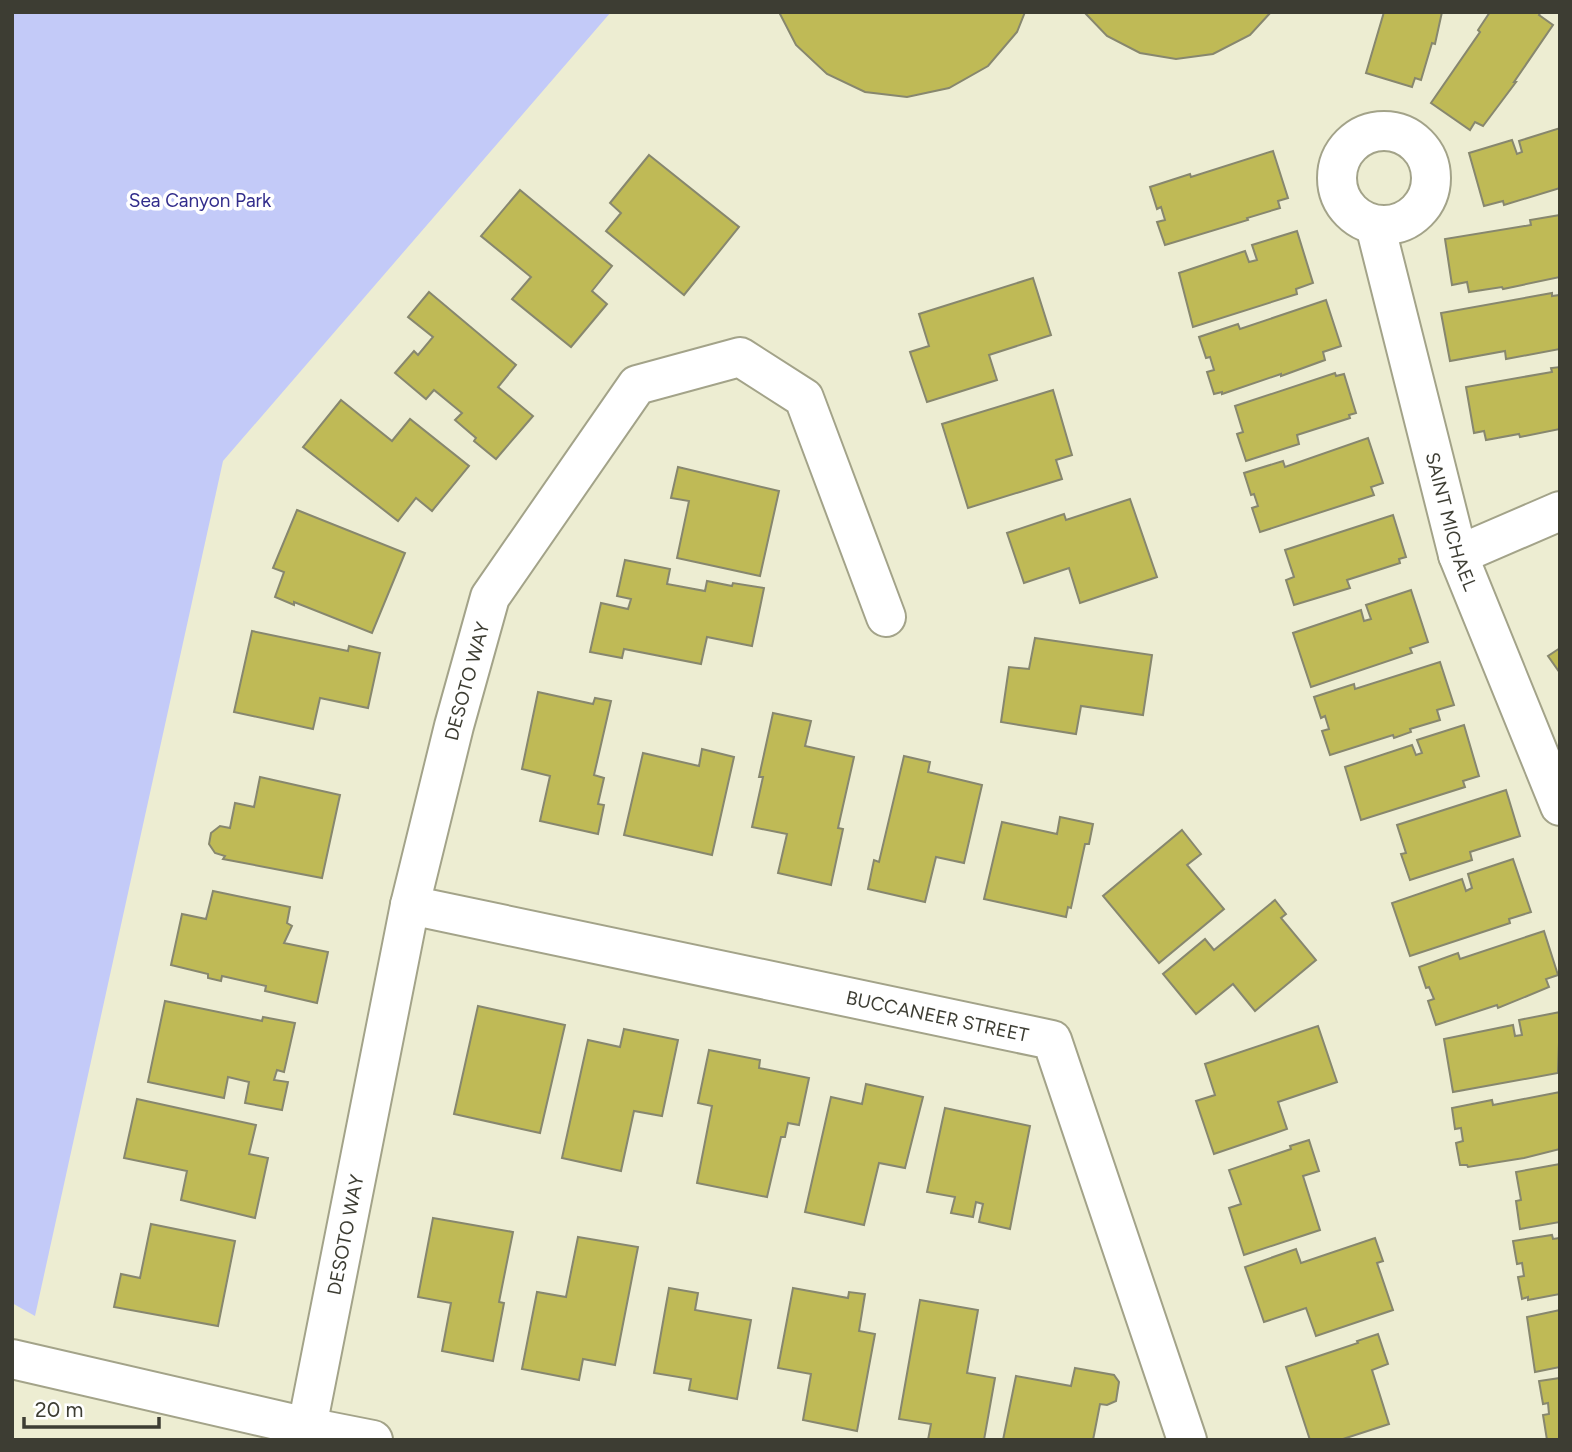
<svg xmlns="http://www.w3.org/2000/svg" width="1572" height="1452" viewBox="0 0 1572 1452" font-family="Figtree,sans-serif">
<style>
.green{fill:#c3caf8}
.building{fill:#bfba56;stroke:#87876e;stroke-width:2}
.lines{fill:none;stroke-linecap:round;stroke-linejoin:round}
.minor-casing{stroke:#a3a389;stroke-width:42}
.minor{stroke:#fff;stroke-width:38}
.labels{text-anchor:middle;stroke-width:7;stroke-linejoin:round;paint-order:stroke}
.park-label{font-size:19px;fill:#312c8b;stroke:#fff}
.street-label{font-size:19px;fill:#3d3d33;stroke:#fff}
</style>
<rect width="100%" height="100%" fill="#ededd2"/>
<path class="green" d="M12,12H611L223,461L35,1316L12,1303Z"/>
<g class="building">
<path d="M779,12H1025L1017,32L988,66L949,88L907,97L865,92L827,74L796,45Z"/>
<path d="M1084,12H1271L1250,35L1213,54L1176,59L1140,53L1107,36Z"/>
<path d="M1384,12H1442L1435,44L1432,43L1421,80L1415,78L1412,87L1366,73Z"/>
<path d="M1490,12H1541L1539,15L1553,25L1514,82H1516L1483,126L1475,122L1470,130L1431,103L1480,32L1478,30Z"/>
<path d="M1560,128V188L1504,205L1503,201L1484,206L1469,153L1512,140L1517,154L1522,152L1519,141Z"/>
<path d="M1273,151L1288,198L1278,201L1280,208L1247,218L1248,220L1165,245L1157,222L1165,220L1161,207L1157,209L1150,187L1190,174L1191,177Z"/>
<path d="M649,155L739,227L684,295L606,231L621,213L610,203Z"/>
<path d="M520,190L612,266L592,291L607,304L571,347L512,299L531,277L481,236Z"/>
<path d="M1560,215V277L1503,289L1502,287L1469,292L1467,282L1452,285L1445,239L1531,225L1530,220Z"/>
<path d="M1297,231L1313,283L1296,289L1297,294L1193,327L1179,273L1245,251L1249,262L1257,260L1252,245Z"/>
<path d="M1033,278L1051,335L989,355L997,380L927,402L910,352L929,346L919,314Z"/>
<path d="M429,292L516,365L498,387L533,416L496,459L474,441L476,438L455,420L462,413L434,390L426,399L395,373L414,351L418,355L433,337L408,317Z"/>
<path d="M1552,293V296L1560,295V349L1506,359L1505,351L1450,361L1441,313Z"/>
<path d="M1326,300L1341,346L1323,352L1325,360L1281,376V374L1222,394V392L1214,394L1207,372L1214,370L1210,357L1206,358L1199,337L1238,324L1240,329Z"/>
<path d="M1560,367V429L1520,437L1519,434L1486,440L1484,431L1474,433L1466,387L1552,372L1551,368Z"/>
<path d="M1335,373L1336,376L1344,374L1356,413L1349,415L1350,418L1297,435L1299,444L1246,461L1237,434L1243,432L1235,406Z"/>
<path d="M1053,390L1072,455L1056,460L1062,479L968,508L942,424Z"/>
<path d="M341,400L392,441L410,419L469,466L432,511L416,498L398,521L303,447Z"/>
<path d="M1368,438L1383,483L1371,487L1374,495L1260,532L1252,508L1258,506L1254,494L1251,495L1244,473L1283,461L1285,467Z"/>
<path d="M678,467L779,491L760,576L677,558L689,501L671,498Z"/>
<path d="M1130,499L1157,577L1080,603L1069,568L1024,583L1007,533L1064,514L1066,520Z"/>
<path d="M297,510L405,553L372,633L294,602V605L275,597L284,572L273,568Z"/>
<path d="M1393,515L1406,557L1399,559L1400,563L1347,580L1350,588L1294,605L1286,580L1294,577L1285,550Z"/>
<path d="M625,560L670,569L667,584L705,591L707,581L732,586L733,583L764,588L752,646L707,637L701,664L624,649L622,658L590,652L601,603L628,609L631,599L617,596Z"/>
<path d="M1411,590L1428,642L1410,648L1412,653L1311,687L1293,633L1361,610L1364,621L1371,619L1366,605Z"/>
<path d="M252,631L348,651L349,646L380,653L368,708L320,698L313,729L234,712Z"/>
<path d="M1035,638L1152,655L1143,715L1081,706L1076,734L1001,722L1009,667L1029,669Z"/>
<path d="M1560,648V673L1548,656Z"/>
<path d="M1440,662L1454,705L1437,710L1440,720L1410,729L1411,732L1394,738L1393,735L1330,755L1322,731L1329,729L1325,716L1321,718L1314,697L1354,684L1355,689Z"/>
<path d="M538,692L593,704L595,698L611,701L594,775L604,778L598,804L604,805L598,834L540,821L550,776L522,769Z"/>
<path d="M773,713L811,721L805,746L854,757L838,828L843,829L831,885L778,873L787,834L752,827L763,777H759Z"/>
<path d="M1464,725L1479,776L1463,781L1465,787L1361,820L1345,767L1412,745L1416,755L1422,753L1417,740Z"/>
<path d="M702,749L734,757L712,855L624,835L643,753L699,766Z"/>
<path d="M904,756L930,762L928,772L982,785L964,863L936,857L925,902L868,889L874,860L879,862Z"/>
<path d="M260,777L340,795L322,878L223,859L225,856L215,853L209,844L211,833L220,826L230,828L235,803L254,807Z"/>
<path d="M1506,790L1520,836L1470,852L1472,860L1410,880L1401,854L1406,853L1397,825Z"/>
<path d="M1060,817L1093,824L1089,844H1085L1071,908L1068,907L1066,917L984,899L1002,822L1057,834Z"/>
<path d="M1182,830L1201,854L1187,865L1224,909L1159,963L1103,896Z"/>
<path d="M1513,859L1531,912L1509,919L1510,923L1410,956L1392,903L1462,879L1466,891L1472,888L1468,874Z"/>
<path d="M213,891L290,907L287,923L292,926L284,943L328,952L317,1003L265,991L266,986L222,976L221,981L208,978V974L171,965L182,914L206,919Z"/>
<path d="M1275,900L1286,914L1281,918L1316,960L1255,1011L1233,984L1196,1014L1163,974L1205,939L1214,950Z"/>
<path d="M1544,931L1558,975L1546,979L1549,987L1498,1008L1497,1005L1436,1025L1428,1001L1434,999L1429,987L1426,988L1419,967L1458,953L1460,959Z"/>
<path d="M165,1001L262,1021L263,1017L295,1023L284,1072L277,1070L274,1080L288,1082L282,1110L245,1103L249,1082L228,1077L224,1098L148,1082Z"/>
<path d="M478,1006L565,1025L540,1133L454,1114Z"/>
<path d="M1560,1012L1558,1073L1453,1092L1444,1039L1513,1025L1515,1036L1522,1035L1519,1020Z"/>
<path d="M1318,1026L1337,1082L1278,1102L1287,1129L1214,1154L1196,1101L1215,1095L1205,1064Z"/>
<path d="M624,1029L678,1040L662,1116L634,1111L621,1171L562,1158L588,1040L620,1047Z"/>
<path d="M709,1050L760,1060L759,1068L809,1078L799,1125L788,1123L785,1137H781L767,1197L697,1183L712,1106L698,1103Z"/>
<path d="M866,1084L923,1097L905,1168L879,1163L864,1225L805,1212L831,1097L862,1104Z"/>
<path d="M1560,1092V1149L1524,1158L1468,1167L1467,1165H1460L1456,1143L1463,1141L1461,1128L1455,1129L1452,1108L1492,1100L1493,1105Z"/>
<path d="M137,1099L256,1125L249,1154L268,1158L255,1218L181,1200L187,1171L124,1158Z"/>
<path d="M945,1108L1030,1126L1010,1229L979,1222L983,1204L976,1202L973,1217L951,1213L955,1197L927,1192Z"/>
<path d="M1309,1140L1319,1171L1303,1176L1320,1230L1244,1255L1229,1208L1241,1204L1229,1170L1291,1149L1290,1146Z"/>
<path d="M1560,1164V1222L1520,1229L1516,1201L1521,1200L1516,1172Z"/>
<path d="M433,1218L513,1232L499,1302L504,1303L493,1361L442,1351L451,1303L418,1297Z"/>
<path d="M151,1224L235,1241L218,1326L114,1307L121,1274L140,1278Z"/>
<path d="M1552,1235L1553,1239L1560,1238V1294L1528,1300V1297L1522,1299L1518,1277L1524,1276L1522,1263L1517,1264L1513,1241Z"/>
<path d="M578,1237L638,1247L615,1365L583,1359L579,1380L522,1369L537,1292L566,1297Z"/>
<path d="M1375,1238L1383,1261L1377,1263L1393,1310L1316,1336L1306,1308L1264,1322L1245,1267L1296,1249L1301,1263Z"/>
<path d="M669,1288L698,1293L695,1310L751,1320L737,1399L689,1390L691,1379L654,1373Z"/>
<path d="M793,1288L848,1298L849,1292L865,1294L859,1331L875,1334L857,1431L803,1420L811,1374L778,1368Z"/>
<path d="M920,1300L978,1310L967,1373L995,1378L984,1440H928L931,1424L899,1419Z"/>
<path d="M1560,1310V1367L1535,1372L1527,1317Z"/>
<path d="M1378,1334L1388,1364L1372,1370L1389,1424L1340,1440H1310L1286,1367L1358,1343L1357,1341Z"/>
<path d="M1075,1368L1114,1375L1119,1382L1116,1401L1107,1405L1100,1404L1093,1440H1003L1016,1376L1071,1386Z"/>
<path d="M1560,1378V1440H1547L1543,1415L1549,1414L1548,1403L1543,1404L1539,1381Z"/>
</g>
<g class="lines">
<g class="minor-casing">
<g id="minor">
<circle cx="1384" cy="178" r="47"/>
<path id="s1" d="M1375,225L1458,555L1560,806"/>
<path d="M1458,555L1560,511"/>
<path id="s2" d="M410,905L1052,1040L1187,1440"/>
<path d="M12,1359L307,1427L373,1440"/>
<path id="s3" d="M307,1427L410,905L454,726L490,597L637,385L740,357L804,398L886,617"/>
</g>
</g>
<use href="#minor" class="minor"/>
</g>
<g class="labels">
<g class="park-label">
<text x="200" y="207">Sea Canyon Park</text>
</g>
<g class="street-label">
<text dy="7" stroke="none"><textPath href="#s1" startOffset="306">SAINT MICHAEL</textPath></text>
<text dy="7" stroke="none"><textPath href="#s3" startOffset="763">DESOTO WAY</textPath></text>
<text dy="7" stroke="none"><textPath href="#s2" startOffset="539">BUCCANEER STREET</textPath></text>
<text dy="7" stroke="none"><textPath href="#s3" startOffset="196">DESOTO WAY</textPath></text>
</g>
</g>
<rect width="1572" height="1452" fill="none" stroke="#3d3d33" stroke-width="28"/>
<path d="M24 1417v10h135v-10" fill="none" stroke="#3d3d33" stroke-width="3.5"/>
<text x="35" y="1417" font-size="21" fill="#3d3d33" stroke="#ffffff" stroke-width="5" paint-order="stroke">20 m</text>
</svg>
